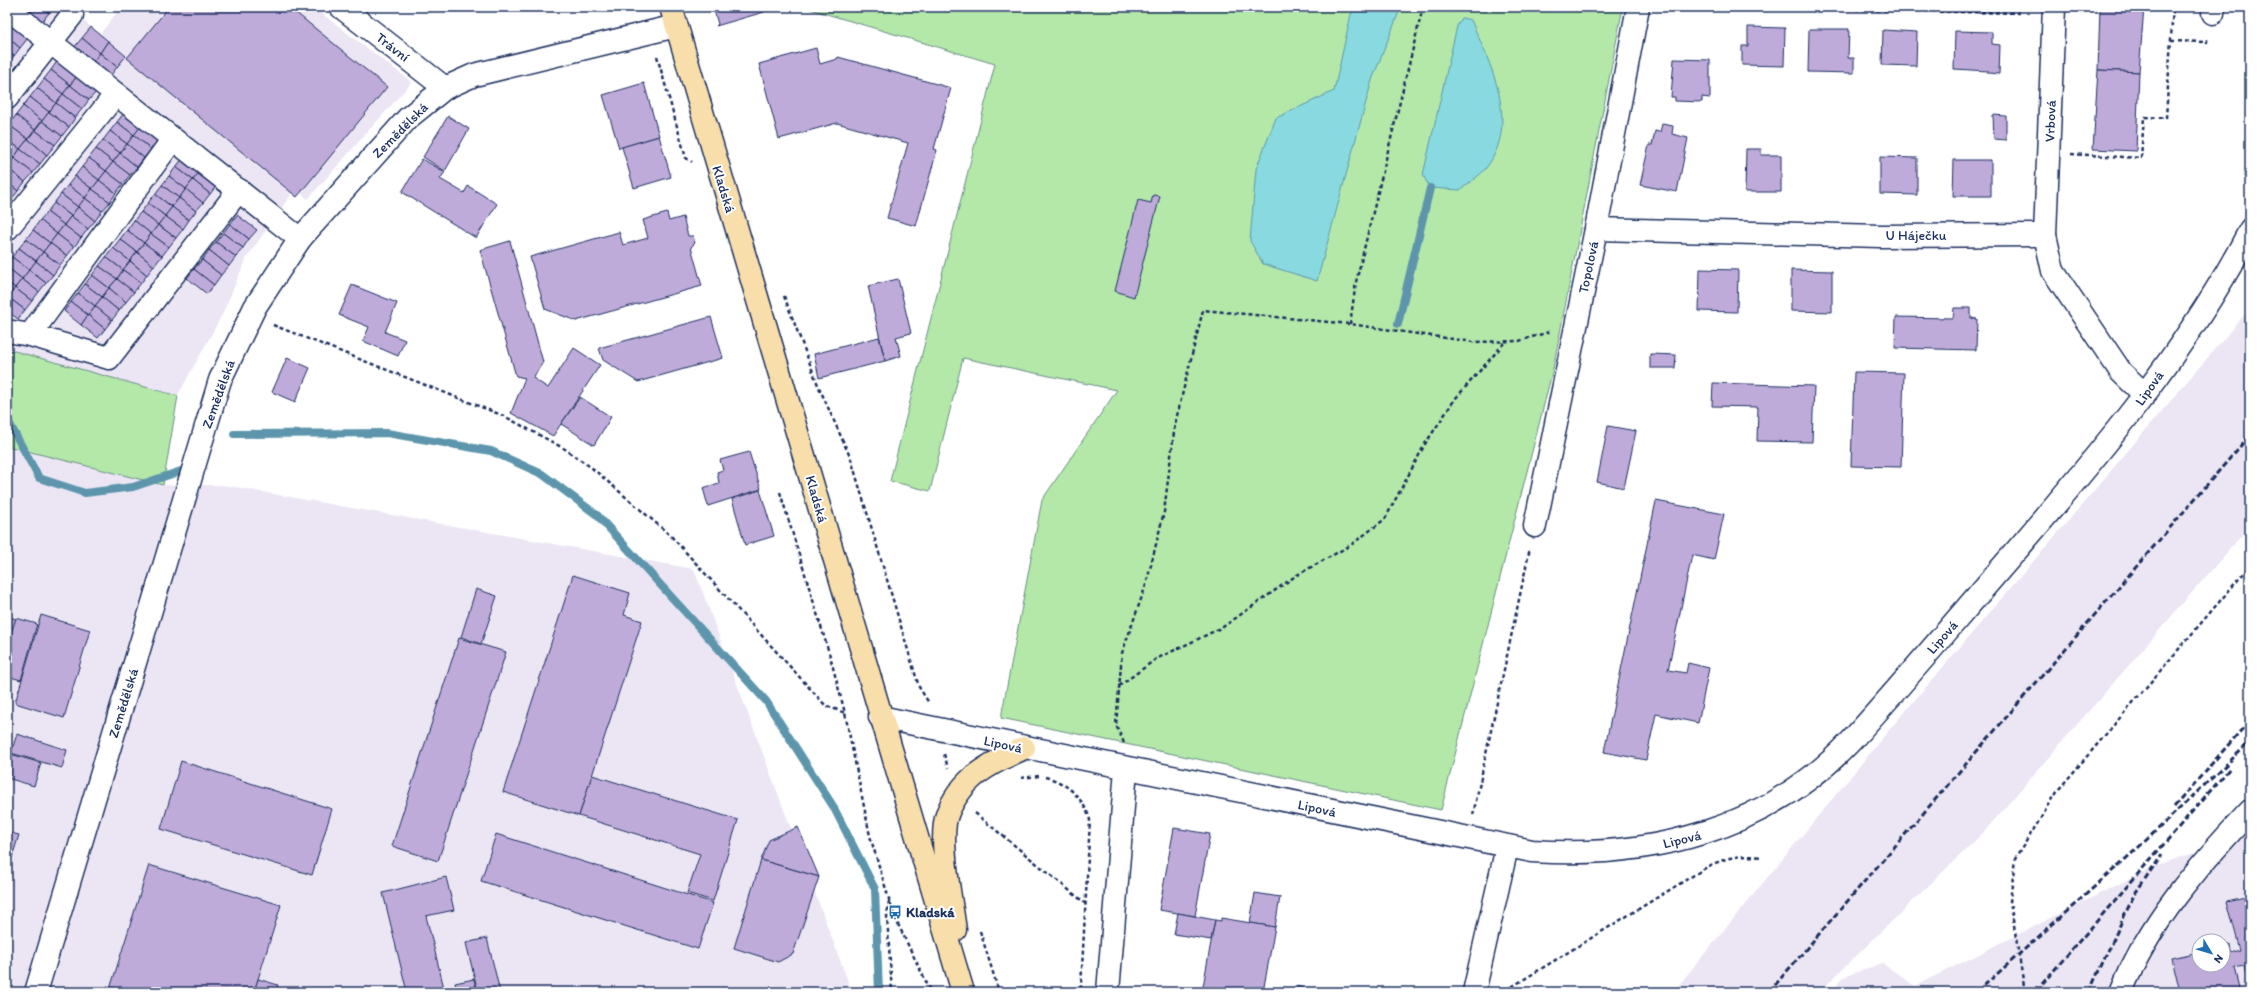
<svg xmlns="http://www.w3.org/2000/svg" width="2257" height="999" viewBox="0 0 2257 999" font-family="Itim,sans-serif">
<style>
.built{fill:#ece6f4;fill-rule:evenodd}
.green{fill:#b4e8a9;stroke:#688c84}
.water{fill:#89dae0;stroke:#5d96ac}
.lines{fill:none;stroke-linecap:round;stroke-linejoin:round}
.stream{stroke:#5d96ac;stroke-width:8}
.building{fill:#beabda;stroke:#1b2f5e}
.minor-casing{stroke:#1b2f5e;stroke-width:25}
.major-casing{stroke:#1b2f5e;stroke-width:25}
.path{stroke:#1b2f5e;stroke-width:2.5;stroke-dasharray:4 3;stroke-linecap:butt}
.minor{stroke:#fff;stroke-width:22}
.major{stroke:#f8deab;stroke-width:22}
.rail{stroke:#1b2f5e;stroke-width:3;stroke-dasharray:6 3;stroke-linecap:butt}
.labels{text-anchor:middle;stroke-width:4;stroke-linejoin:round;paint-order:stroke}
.street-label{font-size:14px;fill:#1b2f5e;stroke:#fff}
.poi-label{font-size:14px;font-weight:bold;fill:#1b2f5e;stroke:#fff;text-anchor:start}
</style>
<rect width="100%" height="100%" fill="#fff"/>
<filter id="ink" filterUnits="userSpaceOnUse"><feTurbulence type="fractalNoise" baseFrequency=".025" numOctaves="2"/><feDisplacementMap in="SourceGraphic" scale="8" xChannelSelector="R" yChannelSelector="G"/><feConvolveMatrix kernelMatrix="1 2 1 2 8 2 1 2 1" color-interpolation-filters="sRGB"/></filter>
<g filter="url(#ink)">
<g class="built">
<path d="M7,7H66L100,34L121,7H313L412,82L308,199L295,189L247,257L222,315L177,397L7,350Z"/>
<path d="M2250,308V526L1982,834L1819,992H1673L1884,736Z"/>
<path d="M7,446L163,485H223L694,569L852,992H7Z"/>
<path d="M2250,835V992H1832L1843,977L1882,963L1915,986L2157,865ZM2199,941H2223V965H2199Z"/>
</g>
<g class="green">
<path d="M803,7H1623L1553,369L1441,810L1001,718L1042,500L1117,390L963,358L930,491L890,481L995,64Z"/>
<path d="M7,349L178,396L163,485L7,446Z"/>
</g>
<g class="water">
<path d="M1356,7H1401L1372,80L1317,281L1263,264L1250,241L1256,169L1276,118L1334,91L1351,14Z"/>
<path d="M1462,18L1471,20C1490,64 1521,123 1486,168C1480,176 1468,183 1460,190L1430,188L1423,175L1457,26Z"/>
</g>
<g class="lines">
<g class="stream">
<path d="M1398,324L1430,188"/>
<path d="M7,419L39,478L85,493L133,487L181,471"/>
<path d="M234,434L387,433L491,451L542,474L597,515L766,701L833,806L875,889L879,992"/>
</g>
</g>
<g class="building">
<path d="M25,7H41L49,13L40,24L23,10Z"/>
<path d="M41,7H53L49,13Z"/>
<path d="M169,7H289L387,87L297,197L127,58Z"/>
<path d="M713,7H761L764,12L716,26L718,24Z"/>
<path d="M2100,7H2144L2139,72L2098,70Z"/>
<path d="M9,23L28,38L20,48L7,37Z"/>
<path d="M91,27L108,41L100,53L82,38Z"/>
<path d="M1748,27L1785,28L1784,66L1742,65V46H1748Z"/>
<path d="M1809,29H1849L1848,58H1854V73L1808,72Z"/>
<path d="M1883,30L1917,32L1916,66L1882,65Z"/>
<path d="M1955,31L1992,32V44L2000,45L1999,74L1988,73V71L1954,69Z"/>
<path d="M7,37L20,48L14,56L7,51Z"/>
<path d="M82,38L100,53L91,64L73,49Z"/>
<path d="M108,41L126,56L117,67L100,53Z"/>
<path d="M816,48L820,64L837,59L838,57L951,88L934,149L937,150L916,226L887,218L908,143L837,123L779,139L759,64Z"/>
<path d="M7,51L14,56L7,65Z"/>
<path d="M100,53L117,67L109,78L91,64Z"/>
<path d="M1674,59L1710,60V98L1702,97V102L1675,101V97H1671Z"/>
<path d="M58,60L78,75L70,85L51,70Z"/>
<path d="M51,70L70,85L63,94L44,79Z"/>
<path d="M2098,70L2139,72L2136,151L2093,149Z"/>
<path d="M78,75L97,91L89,100L70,85Z"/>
<path d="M44,79L63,94L56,103L37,88Z"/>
<path d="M644,83L659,136L619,148L603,95Z"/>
<path d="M70,85L89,100L82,109L63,94Z"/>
<path d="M37,88L56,103L49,112L30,97Z"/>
<path d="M63,94L82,109L75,118L56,103Z"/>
<path d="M30,97L49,112L42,121L23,106Z"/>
<path d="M56,103L75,118L69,127L49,112Z"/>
<path d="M23,106L42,121L35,130L16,115Z"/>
<path d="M49,112L69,127L62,136L42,121Z"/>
<path d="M124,113L141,126L134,135L117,122Z"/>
<path d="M16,115L35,130L28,139L9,125Z"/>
<path d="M1993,115L2006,116V140L1994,139Z"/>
<path d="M448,116L469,129L445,171L423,157Z"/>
<path d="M42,121L62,136L55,145L35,130Z"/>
<path d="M117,122L134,135L127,144L110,131Z"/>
<path d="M1662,124L1673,126L1672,134L1688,138L1677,192L1640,185L1649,145H1652L1655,131L1660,132Z"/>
<path d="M9,125L28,139L20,149L7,139Z"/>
<path d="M141,126L159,140L151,149L134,135Z"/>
<path d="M35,130L55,145L47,155L28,139Z"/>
<path d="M110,131L127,144L120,153L103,140Z"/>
<path d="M134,135L151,149L144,158L127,144Z"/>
<path d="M659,136L671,177L634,188L622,147Z"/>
<path d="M7,139L20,149L14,158L7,153Z"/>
<path d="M28,139L47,155L40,164L20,149Z"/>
<path d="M103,140L120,153L113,162L96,149Z"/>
<path d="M127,144L144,158L137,167L120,153Z"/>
<path d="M20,149L40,164L33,173L14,158Z"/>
<path d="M96,149L113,162L106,171L89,158Z"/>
<path d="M1746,149H1761V155H1781V192H1745Z"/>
<path d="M7,153L14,158L7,167Z"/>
<path d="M120,153L137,167L130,175L113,162Z"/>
<path d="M1880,157L1917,158V195L1880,194Z"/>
<path d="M14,158L33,173L25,182L7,168Z"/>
<path d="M89,158L106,171L99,180L82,167Z"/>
<path d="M183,158L200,171L193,180L176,167Z"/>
<path d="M422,159L445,172L440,179L464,193L468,186L497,204L476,238L402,192Z"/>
<path d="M1954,160H1991V196H1953Z"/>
<path d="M113,162L130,175L123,184L106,171Z"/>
<path d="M82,167L99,180L92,189L75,176Z"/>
<path d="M176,167L193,180L186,189L169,176Z"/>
<path d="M7,168L25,182L18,191L7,182Z"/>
<path d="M106,171L123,184L116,193L99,180Z"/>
<path d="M200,171L218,184L210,194L193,180Z"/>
<path d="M75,176L92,189L85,198L68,185Z"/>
<path d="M169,176L186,189L179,198L162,185Z"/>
<path d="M99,180L116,193L110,202L92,189Z"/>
<path d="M193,180L210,194L203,203L186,189Z"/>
<path d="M7,182L18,191L11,200L7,197Z"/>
<path d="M68,185L85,198L78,207L61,194Z"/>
<path d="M162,185L179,198L172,207L155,194Z"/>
<path d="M92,189L110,202L102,211L85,198Z"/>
<path d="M186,189L203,203L196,211L179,198Z"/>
<path d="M61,194L78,207L71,216L54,203Z"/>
<path d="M155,194L172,207L165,216L148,203Z"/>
<path d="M1153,195L1160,196L1134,297L1115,291L1138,200L1151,203Z"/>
<path d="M7,197L11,200L7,206Z"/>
<path d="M85,198L102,211L95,221L78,207Z"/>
<path d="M179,198L196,211L189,220L172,207Z"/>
<path d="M54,203L71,216L64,225L47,212Z"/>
<path d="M148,203L165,216L158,225L141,212Z"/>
<path d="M78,207L95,221L88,229L71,216Z"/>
<path d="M172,207L189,220L183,229L165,216Z"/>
<path d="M47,212L64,225L57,234L40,220Z"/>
<path d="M141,212L158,225L151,234L134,220Z"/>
<path d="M667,213L669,221L683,217L688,236H693L695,243L691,247L702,286L576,321L545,309L530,257L619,232L623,245L648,238L643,220Z"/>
<path d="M237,215L257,230L249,239L230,224Z"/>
<path d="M71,216L88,229L81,238L64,225Z"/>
<path d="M165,216L183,229L176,238L158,225Z"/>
<path d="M40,220L57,234L50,243L33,230Z"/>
<path d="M134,220L151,234L144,243L127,230Z"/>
<path d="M230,224L249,239L243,248L223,233Z"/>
<path d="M64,225L81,238L74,247L57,234Z"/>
<path d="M158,225L176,238L169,247L151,234Z"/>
<path d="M33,230L50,243L43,252L26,239Z"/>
<path d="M127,230L144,243L137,252L120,239Z"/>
<path d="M223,233L243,248L236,257L216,242Z"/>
<path d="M57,234L74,247L67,256L50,243Z"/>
<path d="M151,234L169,247L162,256L144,243Z"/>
<path d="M26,239L43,252L36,261L19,248Z"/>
<path d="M120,239L137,252L130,261L113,248Z"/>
<path d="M510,241L543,362L533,378L548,388L574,348L600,365L553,436L511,413L525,378L516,376L480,250Z"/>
<path d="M216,242L236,257L229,266L209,250Z"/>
<path d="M50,243L67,256L60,265L43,252Z"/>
<path d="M144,243L162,256L154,266L137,252Z"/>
<path d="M19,248L36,261L29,270L12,257Z"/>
<path d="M113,248L130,261L123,270L106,257Z"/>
<path d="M209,250L229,266L221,275L202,260Z"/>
<path d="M43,252L60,265L53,275L36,261Z"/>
<path d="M137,252L154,266L147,275L130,261Z"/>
<path d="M12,257L29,270L22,279L7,267V263Z"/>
<path d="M106,257L123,270L117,279L99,266Z"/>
<path d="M202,260L221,275L214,285L194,269Z"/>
<path d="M36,261L53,275L46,283L29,270Z"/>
<path d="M130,261L147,275L141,283L123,270Z"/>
<path d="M99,266L117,279L109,288L92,275Z"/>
<path d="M7,267L22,279L15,288L7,282Z"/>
<path d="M194,269L214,285L207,294L187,278Z"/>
<path d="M1700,269L1738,270L1737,312L1699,311Z"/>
<path d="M29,270L46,283L39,292L22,279Z"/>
<path d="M123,270L141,283L134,292L117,279Z"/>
<path d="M1791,270L1832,271V312L1791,311Z"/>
<path d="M92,275L109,288L102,297L85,284Z"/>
<path d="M22,279L39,292L32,301L15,288Z"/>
<path d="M117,279L134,292L126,302L109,288Z"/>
<path d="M898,279L911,333L896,337L901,356L885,361L868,286Z"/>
<path d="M7,282L15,288L8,297L7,296Z"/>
<path d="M85,284L102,297L95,306L78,293Z"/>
<path d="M352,285L397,303L385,332L405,340L398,356L363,341L369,327L339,315Z"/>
<path d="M15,288L32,301L25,310L8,297Z"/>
<path d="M109,288L126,302L119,311L102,297Z"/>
<path d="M78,293L95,306L88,315L71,302Z"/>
<path d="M8,297L25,310L18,319L7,311Z"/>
<path d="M102,297L119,311L112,320L95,306Z"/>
<path d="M71,302L88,315L81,325L64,311Z"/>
<path d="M95,306L112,320L105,329L88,315Z"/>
<path d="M1954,308H1971V318L1977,319L1976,350L1895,348L1896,317L1953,318Z"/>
<path d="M88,315L105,329L98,338L81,325Z"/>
<path d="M711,317L723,358L638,382L603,360L599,348Z"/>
<path d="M879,337L885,361L819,378L814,354Z"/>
<path d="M1650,354L1676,355L1675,368H1650Z"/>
<path d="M287,358L310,368L295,402L272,392Z"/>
<path d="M1854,372L1904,373L1901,467L1851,466Z"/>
<path d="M1713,383L1814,386L1812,442L1757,441L1758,407L1712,406Z"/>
<path d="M580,397L611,417L594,445L561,424Z"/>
<path d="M1608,426L1636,431L1624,488L1597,482Z"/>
<path d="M749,452L761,489L708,506L703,488L719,483L717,472L723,470L720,460Z"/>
<path d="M760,490L774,536L745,545L732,499Z"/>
<path d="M1656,501L1724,514L1714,560L1692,555L1668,670L1686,673L1688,663L1709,668L1698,723L1656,714L1646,760L1604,752Z"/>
<path d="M573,575L630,593L624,615L642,621L579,816L503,792Z"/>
<path d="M476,589L497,596L481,644L461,637Z"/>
<path d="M41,615L90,630L64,718L15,703Z"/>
<path d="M7,616L16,619L7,646Z"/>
<path d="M16,618L37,624L21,680L7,676V646Z"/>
<path d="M459,638L506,652L438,861L392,846Z"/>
<path d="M17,734L67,750L62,768L11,753Z"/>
<path d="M7,753L41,763L34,786L7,778Z"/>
<path d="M181,761L332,809L312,875L161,829Z"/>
<path d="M592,775L738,820L713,901L687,893L700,854L579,816Z"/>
<path d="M798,827L819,877L761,860L769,840Z"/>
<path d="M1174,828L1210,834L1195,916L1159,910Z"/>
<path d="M7,832L19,835L7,873Z"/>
<path d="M496,834L713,903L698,949L481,881Z"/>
<path d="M761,860L819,877L793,954L778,962L734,948Z"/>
<path d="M149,865L281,905L254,992H109Z"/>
<path d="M446,877L454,910L426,916L445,992H407L383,893Z"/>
<path d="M1255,893L1280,897L1275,927L1250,923Z"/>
<path d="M2250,896V991L2244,966L2235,968L2241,992H2180L2172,958L2199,952V965H2223V946L2230,945L2231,953L2240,950L2227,901Z"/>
<path d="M1178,913L1215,920L1211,940L1174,934Z"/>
<path d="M1221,918L1275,927L1263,992H1202L1215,920L1221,921Z"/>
<path d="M487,938L500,992H478L466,943Z"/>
<path d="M258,979L278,985L276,992H254Z"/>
<path d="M474,979L477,992H457L455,983Z"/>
<path d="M1295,986L1320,992H1294Z"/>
</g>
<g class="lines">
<g class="minor-casing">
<g id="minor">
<path d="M341,7L445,88"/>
<path d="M2054,7L2045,235L2053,271L2121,372L2145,395"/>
<path d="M7,8L300,239"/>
<path d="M2213,13L2214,7"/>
<path d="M7,98L72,15"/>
<path d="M7,229L116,94"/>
<path d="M1596,229L1881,236L2045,235"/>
<path d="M7,331L30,335L173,139"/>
<path d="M30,335L109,358L239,190"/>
<path d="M1535,526L1596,229L1638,7"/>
<path d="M880,717L1532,851C1651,859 1767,830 1851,741C1907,679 1961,614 2016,551C2102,451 2189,348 2250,230"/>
<path d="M36,992L220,380L255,307L300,239L408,118L445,88L474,75L676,26"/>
<path d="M1108,992L1126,769"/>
<path d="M1474,992L1507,847"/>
<path d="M2121,992C2149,922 2199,865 2250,811"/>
</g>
</g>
<g class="major-casing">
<g id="major">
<path d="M671,7L963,992"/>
<path d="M955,930C951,900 941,852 945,823C947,808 960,789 971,779C986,765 1006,757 1024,748"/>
</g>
</g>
<g class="path">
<path d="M1708,7L2023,13"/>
<path d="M2171,41L2207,42V36"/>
<path d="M657,56L686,158L692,162"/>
<path d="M2071,154L2141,158L2144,117L2166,118L2173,7"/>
<path d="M784,296L818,385L851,459L919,687L929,703"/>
<path d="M1350,324L1356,282L1423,7"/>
<path d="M273,325L504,416L565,449L592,468L671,536L825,705L845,713"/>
<path d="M780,492L830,656L845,713L870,836L894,916L931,992"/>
<path d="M1119,686L1156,659L1223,627L1297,575L1351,545L1385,519L1425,444L1455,399L1506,341"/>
<path d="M1124,743L1116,725L1122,653L1146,585L1164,512L1175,424L1203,310L1350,324L1473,342L1519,341L1552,331"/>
<path d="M944,754L948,768"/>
<path d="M1045,777C1067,782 1084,799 1090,820L1081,987L1076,992"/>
<path d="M1021,778L1040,776"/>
<path d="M975,813L1086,904"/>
<path d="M1473,815L1530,548"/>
<path d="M889,901L887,916L892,992"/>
<path d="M980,931L999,992"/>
<path d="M1507,992L1513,986L1707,867C1729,856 1738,855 1763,857"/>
<path d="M2025,992L2010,902L2015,859L2059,789L2250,566"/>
</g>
<use href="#minor" class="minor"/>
<use href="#major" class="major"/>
<g class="rail">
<path d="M2174,807L2250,720"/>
<path d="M2042,984L2231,767"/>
<path d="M1769,992L2250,435"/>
<path d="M1977,992L2140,846L2250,742"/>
<path d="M2089,992L2134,895L2162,854"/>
</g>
</g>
</g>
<defs>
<g id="bus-bare" transform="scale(1.08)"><path d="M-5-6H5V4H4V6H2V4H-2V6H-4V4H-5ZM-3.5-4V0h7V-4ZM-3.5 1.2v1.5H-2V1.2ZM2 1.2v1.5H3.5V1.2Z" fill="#1f6fb2" stroke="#fff" stroke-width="2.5" paint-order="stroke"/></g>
</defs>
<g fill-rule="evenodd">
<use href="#bus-bare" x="895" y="912"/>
</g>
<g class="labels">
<g class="street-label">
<text transform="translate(393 47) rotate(38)" y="5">Trávní</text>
<text transform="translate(2050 121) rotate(-88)" y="5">Vrbová</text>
<text transform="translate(400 130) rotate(-45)" y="5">Zemědělská</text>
<text transform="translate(724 189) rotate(73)" y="5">Kladská</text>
<text x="1916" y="240">U Háječku</text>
<text transform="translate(1588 267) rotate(-78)" y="5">Topolová</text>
<text transform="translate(2149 388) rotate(-55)" y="5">Lipová</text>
<text transform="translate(218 394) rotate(-70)" y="5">Zemědělská</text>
<text transform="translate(817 499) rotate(74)" y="5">Kladská</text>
<text transform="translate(1942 637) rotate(-49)" y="5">Lipová</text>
<text transform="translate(123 703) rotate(-73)" y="5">Zemědělská</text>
<text transform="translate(1003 744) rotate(12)" y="5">Lipová</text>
<text transform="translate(1317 808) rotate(12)" y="5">Lipová</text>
<text transform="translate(1682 839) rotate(-14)" y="5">Lipová</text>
</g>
<g class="poi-label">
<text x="906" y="917">Kladská</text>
</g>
</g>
<rect width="2257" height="999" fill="none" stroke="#fff" stroke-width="24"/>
<rect x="12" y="12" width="2233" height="975" fill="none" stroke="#1b2f5e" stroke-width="1.5" filter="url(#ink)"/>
<g transform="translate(2211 953) rotate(128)"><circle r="19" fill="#ffffff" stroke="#a4acbf"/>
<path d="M0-3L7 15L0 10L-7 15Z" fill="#1f6fb2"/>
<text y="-6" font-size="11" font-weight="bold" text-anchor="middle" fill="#1b2f5e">N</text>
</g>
</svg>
